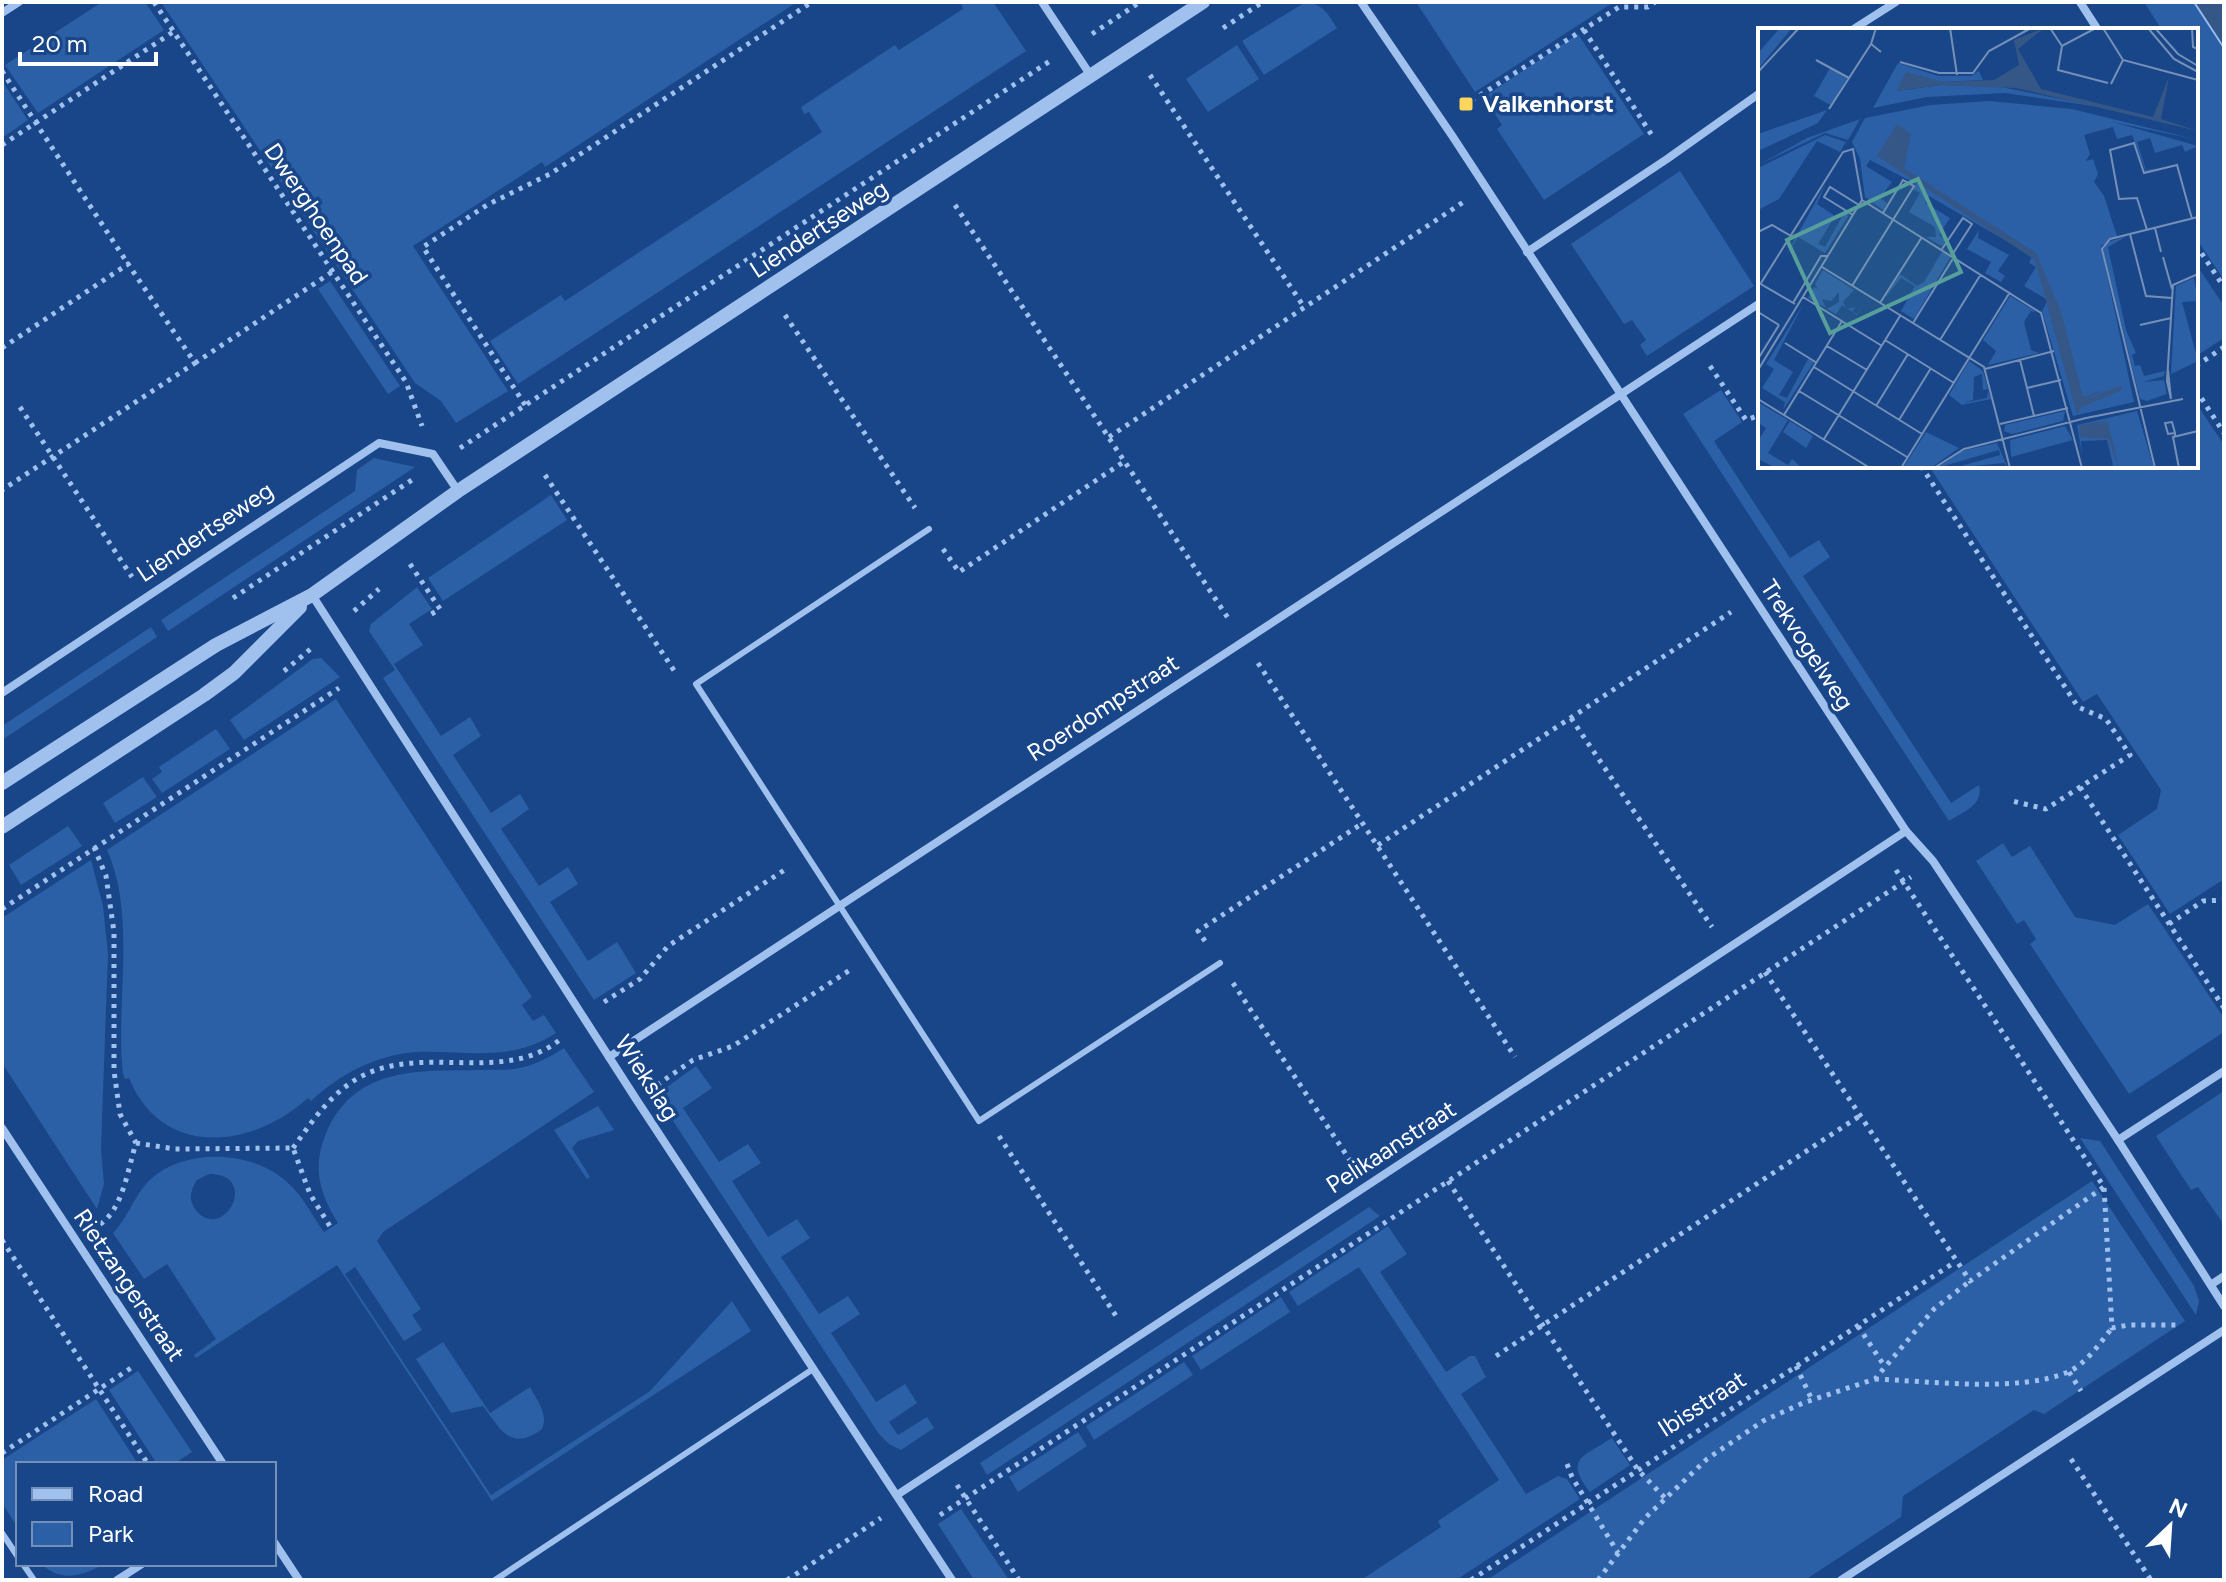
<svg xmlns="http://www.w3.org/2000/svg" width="2226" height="1582" viewBox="0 0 2226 1582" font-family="Figtree,sans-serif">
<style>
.green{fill:#2b5fa6;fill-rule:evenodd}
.water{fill:#355787;stroke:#93bbef;stroke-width:2}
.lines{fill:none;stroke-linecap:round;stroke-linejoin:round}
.path{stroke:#a0c1ed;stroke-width:5;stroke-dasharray:4 6;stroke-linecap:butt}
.service{stroke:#a0c1ed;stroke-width:6}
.minor{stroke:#a0c1ed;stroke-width:8}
.tertiary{stroke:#a0c1ed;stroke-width:14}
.poi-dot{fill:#ffd55c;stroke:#194688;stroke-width:3}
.labels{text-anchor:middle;stroke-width:7;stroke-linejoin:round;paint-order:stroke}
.poi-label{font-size:24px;font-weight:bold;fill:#fff;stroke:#194688;text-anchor:start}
.street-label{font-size:24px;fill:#fff;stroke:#194688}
.inset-road{fill:none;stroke:#7590b8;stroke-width:2}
.view{fill:#579f9a;fill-opacity:0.15;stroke:#579f9a;stroke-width:4}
.inset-edge{fill:none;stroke:#fff;stroke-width:4}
</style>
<rect width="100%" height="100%" fill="#194688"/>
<g class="green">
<path d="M102,2H145L164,30L38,113L5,65Z"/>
<path d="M161,2H797L545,167L542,162L413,246L508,391L456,423L441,401L415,383Z"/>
<path d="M961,2H993L1026,51L518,384L490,341L561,295L565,301L822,132L809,112L804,114L801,107L895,45L899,50L963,9Z"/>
<path d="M1416,2H1614L1475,92Z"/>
<path d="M2144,2H2224V280L2196,238V30H2162Z"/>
<path d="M1304,3C1323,3 1327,13 1337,28L1264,75L1242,41Z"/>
<path d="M1578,34L1644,134L1544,200L1497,129L1502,125L1484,97Z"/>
<path d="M1237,45L1259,79L1208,112L1186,79Z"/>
<path d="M2,81L28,120L2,138Z"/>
<path d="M1680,171L1754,286L1647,356L1640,345L1646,340L1632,320L1624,324L1571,244Z"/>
<path d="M2196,264L2224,306V338L2196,356Z"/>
<path d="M330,281L400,386L388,394L318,289Z"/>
<path d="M1721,390L1742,422L1714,441L1790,558L1819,540L1830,557L1803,576L1951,803L1979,785C1984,805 1963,812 1949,821L1683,414Z"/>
<path d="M2196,403L2224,445V885L2221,881L2170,914L2118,835L2157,809L2161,790L2097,694L2083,702L1929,466H2196Z"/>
<path d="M374,458L415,467L168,631L161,620L355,491L357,470Z"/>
<path d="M551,495L567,520L443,601L428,578Z"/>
<path d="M417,587L432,609L409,624L423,645L394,664L441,736L470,717L481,736L453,755L491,813L520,794L529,809L501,829L539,886L568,867L578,884L550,902L588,961L617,942L636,973L594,1000L383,678L395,670L369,631L371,624Z"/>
<path d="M151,627L157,637L2,740V726Z"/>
<path d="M321,658L340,677L244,740L230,720L313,659Z"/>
<path d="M336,699L532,997L522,1005L533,1021L544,1015L556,1033C510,1063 467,1050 416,1052C376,1055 340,1074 311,1101L308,1098C252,1149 162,1159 129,1078L125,1079L123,1074C115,1003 137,917 107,850Z"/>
<path d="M216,729L230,749L162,793L152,779L162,772L159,767Z"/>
<path d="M143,777L157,797L115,823L103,803Z"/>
<path d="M68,826L82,846L21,885L9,865Z"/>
<path d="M2003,843L2012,857L2030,846L2075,917L2115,925L2148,904L2224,1018V1032L2129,1094L2030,944L2036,939L2024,920L2017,924L1976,861Z"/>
<path d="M91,860L103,906L108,954L101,1148L104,1184L97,1209L2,1063V918Z"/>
<path d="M564,1048L594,1092L383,1232L377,1241L421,1309L412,1315L422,1330L404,1341L355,1267L345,1274L491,1495L650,1391L732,1301L751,1331L492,1501L337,1265L196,1358L194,1355L216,1339L167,1264L144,1279L113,1233C129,1217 134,1194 152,1178C187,1147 255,1151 288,1183C304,1197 312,1216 324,1232L338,1223C320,1195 312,1168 325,1136C353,1065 419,1071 482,1070C495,1069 507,1071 519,1068C535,1065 550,1057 564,1048ZM209,1174C262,1174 222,1245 195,1209C188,1199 191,1189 197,1180Z"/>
<path d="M696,1066L712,1088L683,1108L719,1162L748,1144L761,1163L732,1181L768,1237L797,1219L810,1238L781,1257L819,1314L848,1296L860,1314L831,1333L876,1402L905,1384L917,1403L889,1422L898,1435L927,1417L934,1428L901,1450L889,1444L879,1434L656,1095Z"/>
<path d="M2224,1091V1225L2198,1187L2191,1190L2156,1136Z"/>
<path d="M598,1106L614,1130L578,1141L572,1148L590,1177L587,1179L554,1130Z"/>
<path d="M2080,1138L2100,1141L2194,1286L2199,1301L2196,1315Z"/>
<path d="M2092,1181L2185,1321L2044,1414L2034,1410L1903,1496L1901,1517L1805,1580H1487Z"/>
<path d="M1369,1207L1380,1216L987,1475L980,1463Z"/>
<path d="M1388,1226L1407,1254L1380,1272L1446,1372L1470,1356H1475L1486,1377L1461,1394L1526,1494L1558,1476L1567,1479L1580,1499L1456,1580H1361L1441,1527L1438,1521L1499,1480L1359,1267L1298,1306L1289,1292Z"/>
<path d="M1281,1297L1290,1312L1201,1370L1192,1356Z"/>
<path d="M443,1342L490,1413L530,1387C536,1399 549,1414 542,1429C510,1452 501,1430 483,1406L451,1413L416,1359Z"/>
<path d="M1184,1362L1193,1375L1094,1440L1086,1426Z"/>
<path d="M138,1371L192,1452L174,1464H157L109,1390Z"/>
<path d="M96,1399L138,1464H18V1528L2,1503V1460Z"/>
<path d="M1078,1432L1087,1446L1018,1492L1009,1477Z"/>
<path d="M1612,1438L1630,1465L1590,1492C1564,1458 1583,1457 1612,1438Z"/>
<path d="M961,1509L1009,1580H974L938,1524Z"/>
<path d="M42,1564H103C83,1577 59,1582 42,1564Z"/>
</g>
<path class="water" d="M2194,2H2224V48Z"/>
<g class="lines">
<g class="path">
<path d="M154,2L406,382L422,426"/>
<path d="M1223,28L1263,2"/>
<path d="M1584,30L1653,137"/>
<path d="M1092,34L1140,2"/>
<path d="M2,71L128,264"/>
<path d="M1150,75L1304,307"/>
<path d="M1463,106L1619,7H1648L1655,2"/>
<path d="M2,145L173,32"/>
<path d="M955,205L1228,618"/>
<path d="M2196,245L2224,287"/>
<path d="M785,315L915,508"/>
<path d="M2,348L128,264L195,363L2,490"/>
<path d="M195,363L332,272"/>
<path d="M1710,366L1746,420L1760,415"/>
<path d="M2196,366L2224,347"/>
<path d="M2196,390L2224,433"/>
<path d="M525,405L423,247L487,205L550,174L812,2"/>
<path d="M20,407L132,577"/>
<path d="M1109,437L1465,201"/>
<path d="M460,448L1050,61"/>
<path d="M1921,466L2078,707L2106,719L2130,755L2046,809L2012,801"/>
<path d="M545,475L675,672"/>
<path d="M943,549L959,572L1125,461"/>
<path d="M410,564L440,609L428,616"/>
<path d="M233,598L415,478"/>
<path d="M354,611L379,589"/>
<path d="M1258,663L1515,1057"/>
<path d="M284,671L313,647"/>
<path d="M1571,718L1712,927"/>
<path d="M2080,787L2224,1008"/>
<path d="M1378,845L1731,612"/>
<path d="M94,847L106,876L114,932V1071L120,1114L136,1143C128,1168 123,1210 99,1225"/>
<path d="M1896,870L2104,1187L2112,1328L2129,1325H2177"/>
<path d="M2,909L339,688"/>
<path d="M2169,924L2203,901L2224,900"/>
<path d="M1205,941L1198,931L1363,823"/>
<path d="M1765,972L1970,1281L2104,1187"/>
<path d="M1233,983L1353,1165"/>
<path d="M604,1002L640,979L668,946L786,869"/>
<path d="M657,1085L693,1060L733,1046L850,970"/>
<path d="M999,1136L1118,1319"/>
<path d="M136,1143L175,1149L293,1148L310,1194L331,1228"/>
<path d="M293,1148C311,1123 328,1097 355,1080C419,1040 505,1088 563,1037"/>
<path d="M1448,1181L1638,1470L1666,1499"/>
<path d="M2,1240L148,1464"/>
<path d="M1858,1326L1885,1367"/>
<path d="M1496,1356L1861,1115"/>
<path d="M1796,1366L1812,1400"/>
<path d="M2069,1372L2081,1391"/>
<path d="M1875,1379C1928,1381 2019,1393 2068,1372C2086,1364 2100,1343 2112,1328"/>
<path d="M2,1453L131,1368"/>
<path d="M2071,1459L2151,1580"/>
<path d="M1567,1464L1572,1477L1618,1553"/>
<path d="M957,1485L1019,1580"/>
<path d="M940,1515L1911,877"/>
<path d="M787,1580L881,1518"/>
<path d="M1471,1580L1955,1262"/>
<path d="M1598,1580L1645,1518L1707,1459L1763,1421L1803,1403L1875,1379L1934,1309L1970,1281"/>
</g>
<g class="service">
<path d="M929,529L696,684L979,1121L1220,963"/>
<path d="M2,1533L18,1557"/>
<path d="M23,1564L34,1580"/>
<path d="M495,1580L813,1369"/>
</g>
<g class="minor">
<path d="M1042,2L1091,76"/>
<path d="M1361,2L1453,137L1906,831L1933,861L2118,1140L2224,1306"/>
<path d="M2080,2L2098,30"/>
<path d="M2,13L19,2"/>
<path d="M1852,30L1896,2"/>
<path d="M1527,252L1667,159L1760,93"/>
<path d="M312,595L636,1099L952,1580"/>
<path d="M2,693L379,443L433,454L458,491"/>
<path d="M609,1057L1760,303"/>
<path d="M2,1128L223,1464"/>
<path d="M2118,1140L2224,1071"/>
<path d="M2212,1284L2224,1276"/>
<path d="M897,1495L1906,831"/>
<path d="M274,1542L299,1580"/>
<path d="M117,1580L142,1564"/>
<path d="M1841,1580L2224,1330"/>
</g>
<g class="tertiary">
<path d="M2,783L216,645L312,595L458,491L1203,2"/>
<path d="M2,827L204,695L234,673L300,607"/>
</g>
</g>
<rect class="poi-dot" x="1458" y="96" width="16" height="16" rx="4"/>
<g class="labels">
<g class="poi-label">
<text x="1482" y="112">Valkenhorst</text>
</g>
<g class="street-label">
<text transform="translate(316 214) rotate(56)" y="8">Dwerghoenpad</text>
<text transform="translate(819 229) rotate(-33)" y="8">Liendertseweg</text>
<text transform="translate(205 532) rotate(-34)" y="8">Liendertseweg</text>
<text transform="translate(1807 645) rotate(57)" y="8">Trekvogelweg</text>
<text transform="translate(1103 708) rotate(-33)" y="8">Roerdompstraat</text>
<text transform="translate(647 1078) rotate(57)" y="8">Wiekslag</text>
<text transform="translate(1391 1147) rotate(-33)" y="8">Pelikaanstraat</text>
<text transform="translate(129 1285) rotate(56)" y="8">Rietzangerstraat</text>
<text transform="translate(1702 1404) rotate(-33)" y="8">Ibisstraat</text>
</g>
</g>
<g transform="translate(1758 28)">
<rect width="440" height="440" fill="#194688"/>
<path d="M22,0H34L0,41V25ZM140,35L180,48H213L221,43L225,52L185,54L154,47L139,63L182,57L243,59L348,80L247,65L169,69L115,80ZM72,40L89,50L74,78L56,68ZM231,73L314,81L440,112L355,94L440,118L427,124L424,117L397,125L392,110L379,114L388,142L400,140L388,144L374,107L359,111L355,99L326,107L332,126L328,133L335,131L340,146L336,154L346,168L359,208L343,218L376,374L315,388L284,283L290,272L266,258L278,239L271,235L274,228L171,168L167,175L192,190L181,207L188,212L184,218L168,209H178L177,199L151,184L162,165L155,161L158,156L112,132L108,138L134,154L122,170L129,175L125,182L107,169L102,131L94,114L107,90L172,77ZM69,82L60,95L0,123V106ZM102,91L90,112L67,105L0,137L49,110ZM67,107L88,114L82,124L59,113L21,171L0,182V140ZM68,155L59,176L77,188L60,216L67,219L86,185L91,187L67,225L40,209L26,231ZM221,202L220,210L251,227L240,243L247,248L243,254L227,245L233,234L209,221ZM369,208L350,219L368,302L378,325L374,327L377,338L382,337L386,348L407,343L406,348L385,354L406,352L409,366L389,373L382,371L345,222L350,214ZM184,224L193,228L156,291L143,283L157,258L143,250L126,271L142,246L159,258L166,254ZM65,242L96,262L85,274L89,281L98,279L94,283L99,286L109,270L99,287L84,277L78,286L69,281L81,274V264L73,273L64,271L68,280L50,270L56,259L60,261L57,256ZM436,250L440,273L424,274L440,333L413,346L418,258ZM252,268L279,284L273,283L266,294L273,322L281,325L230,337L238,323L225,312ZM46,275L16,332L35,344L21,367L29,370L50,331L56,334L25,382L27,374L4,360L16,341L8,336ZM211,333L225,343L230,361L225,362L224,346L216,349L215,372L205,375L229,370L230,363L233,371L204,377L191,367ZM0,374L30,392L10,425L30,437L34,431L44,440H18L0,431V413L8,400L0,395ZM307,383L305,393L254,406L246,403L247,397ZM379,383L396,440H350L355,437L349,412L323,413L324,427L319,397ZM32,393L55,408L48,420L25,404ZM307,398L315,412L253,429L252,412ZM168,404L201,420L173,440H145ZM239,415L250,440L246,435L196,440L242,427L241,422L179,440L204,423Z" fill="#2b5fa6"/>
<path d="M286,0L260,21L283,61L395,89L411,49L403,91L440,103L258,60L182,57L138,63L148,44L185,54L236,52L261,37L256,12ZM139,96L153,106L146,140L278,225L303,284L325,369L346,361L326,373L348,363L363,358L364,362L322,380L319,387L277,232L119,128ZM348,393L350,395L361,440L350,411L322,409L321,397Z" fill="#355787"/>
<path class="inset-road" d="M118,0L113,16L123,24M192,0L199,47M292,0L304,18L338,0M345,0L365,32L440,52M390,0L416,31L440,44M397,0L420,26L440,38M434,0L435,19L440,21M304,18L300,42L350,55M58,32L91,50M142,34L181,45H215L231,23L273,0M0,44L41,0M353,56L365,32M71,81L113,16M104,172L283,285L324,440M95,187L66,169L72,159L101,177M397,200L403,224M389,202L379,170L361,171L352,122L376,115L386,145L419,137L434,191M0,204L14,197L33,208M372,206L388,268L414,270M184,221L205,190L214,196L194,227M405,229L414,261M64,239L226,339L252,440M1,255L37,276M94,258L156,158L145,152L125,185M45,269L124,318M35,275L63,228H69M122,275L164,209M0,284L21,297M155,295L196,229M382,297L413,290M127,312L196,355M182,312L223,246M27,315L59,335M69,318L109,342M0,331L21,297M262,332L276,388M56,339L164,406M227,341L296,323M0,342L104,172L95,121L85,124L3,255M410,342L413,371L409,353L415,257L440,246M269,360L303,352M41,363L149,429M0,371L112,440M118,378L150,326M26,387L84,293M328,390L425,371M141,392L173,340M242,396L310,380M417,405L410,406L407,395L414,394L417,405V408M66,411L142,288M143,440L252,264M176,440L206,421L328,390M397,440L344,221L352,211L440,189M421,440L415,409L440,403"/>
<path class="view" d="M160,151L203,244L72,305L29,212Z"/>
<rect width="440" height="440" class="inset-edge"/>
</g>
<rect width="2226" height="1582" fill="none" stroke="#ffffff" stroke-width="8"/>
<rect x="16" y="1462" width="260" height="104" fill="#194688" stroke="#7590b8" stroke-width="2"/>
<rect x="32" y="1488" width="40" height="12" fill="#a0c1ed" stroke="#7590b8" stroke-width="2"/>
<text x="88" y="1502" font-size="24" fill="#ffffff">Road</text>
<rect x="32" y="1522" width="40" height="24" fill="#2b5fa6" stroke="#7590b8" stroke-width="2"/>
<text x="88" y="1542" font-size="24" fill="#ffffff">Park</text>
<g transform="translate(2170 1526) rotate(25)" stroke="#194688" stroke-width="6" paint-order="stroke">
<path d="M0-6L14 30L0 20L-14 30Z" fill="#ffffff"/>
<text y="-12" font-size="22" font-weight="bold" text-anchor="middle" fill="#ffffff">N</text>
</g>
<path d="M20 52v12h136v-12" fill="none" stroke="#ffffff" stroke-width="4"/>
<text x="32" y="52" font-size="24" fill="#ffffff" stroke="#194688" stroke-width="6" paint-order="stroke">20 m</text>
</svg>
